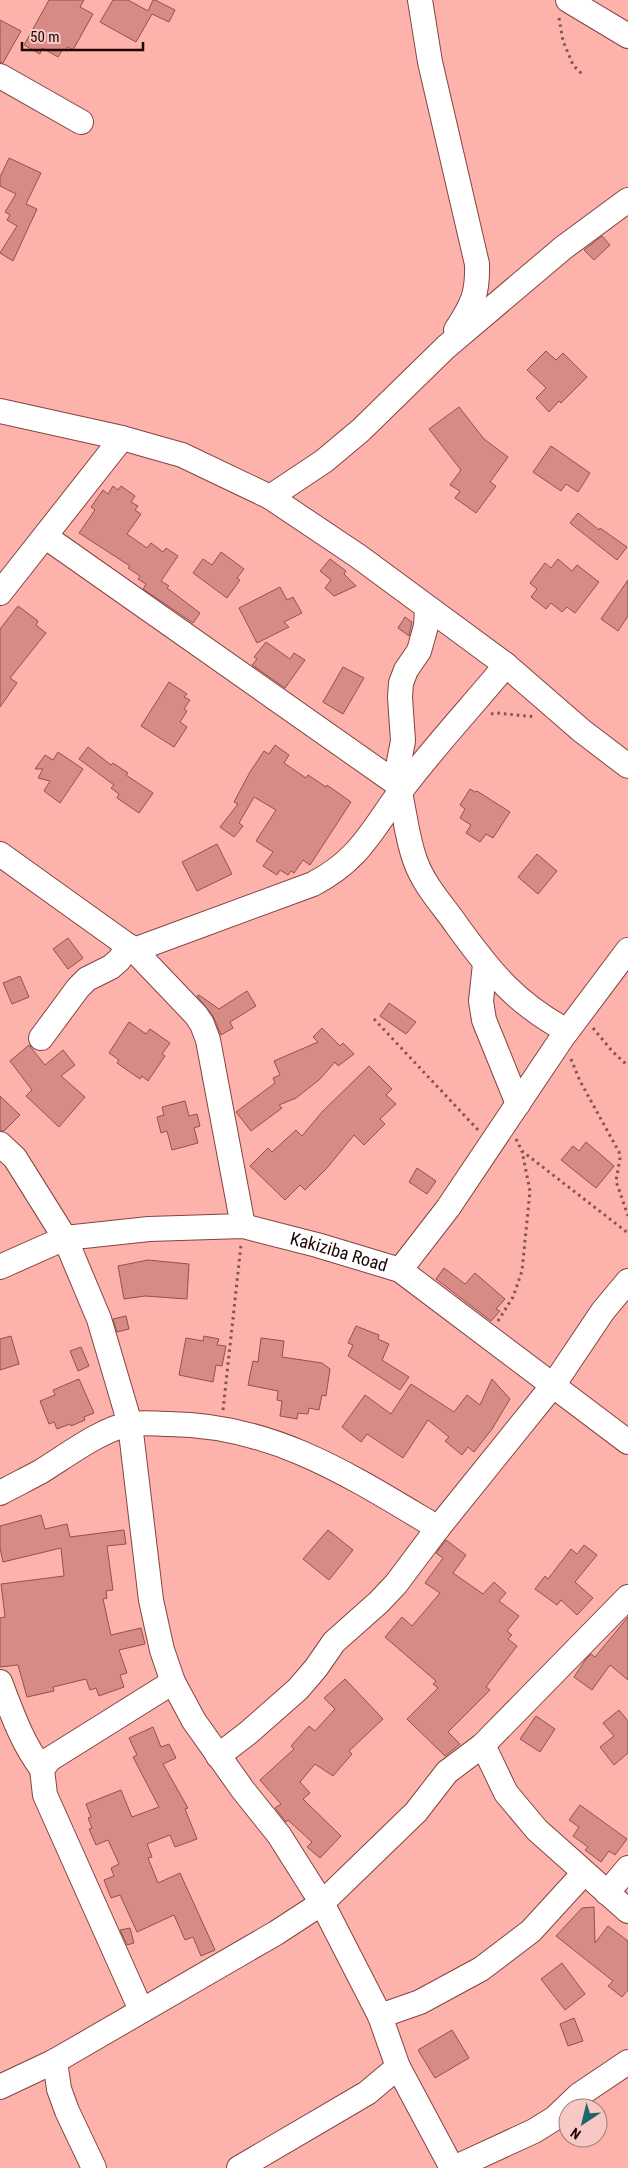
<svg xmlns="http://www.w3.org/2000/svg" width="628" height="2168" viewBox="0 0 628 2168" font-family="'Roboto Condensed',sans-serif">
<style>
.building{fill:#d78b86;stroke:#93514d}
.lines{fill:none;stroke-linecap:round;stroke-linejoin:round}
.minor-casing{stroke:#844441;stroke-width:26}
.path{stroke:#825350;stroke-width:3;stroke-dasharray:2.5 4;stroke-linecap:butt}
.minor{stroke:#fff;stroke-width:24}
.labels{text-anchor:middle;stroke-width:4.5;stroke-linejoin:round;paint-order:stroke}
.street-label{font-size:18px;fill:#1d0505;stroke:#f7c8c4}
</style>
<rect width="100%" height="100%" fill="#feb2ac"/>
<g class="building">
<path d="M49,0H84L80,7L93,14L73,50L68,47L65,51L63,49L58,57L42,48L40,54L24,45Z"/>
<path d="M113,0H128L148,11L153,0H155L175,10L169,22L152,14L136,42L100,22Z"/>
<path d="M0,20L21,31L3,63L0,62Z"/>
<path d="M9,158L41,173L26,204L37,209L13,261L0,253L17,226L7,220L10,215L5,212L16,194L0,186V177Z"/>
<path d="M602,236L610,245L594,260L584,250Z"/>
<path d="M546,351L556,360L563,353L587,377L561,403L559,401L549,412L536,398L546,388L527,370Z"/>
<path d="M459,407L484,439L508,457L490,482L496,486L476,513L455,498L460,491L450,485L461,470L429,429Z"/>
<path d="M551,446L590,473L578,492L566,484L561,491L533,472Z"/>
<path d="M113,486L118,490L121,486L135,496L131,502L138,506L135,510L141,514L127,534L147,548L151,543L163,552L166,548L178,556L161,581L169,586L167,588L200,613L193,623L143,589L146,584L138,579L140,576L128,568L130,566L79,533L95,510L91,507L103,490L108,494Z"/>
<path d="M578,513L599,530L600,528L627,547L617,560L570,523Z"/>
<path d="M221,552L244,569L237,578L240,580L227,598L193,573L203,559L212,565Z"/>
<path d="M330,559L346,571L344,574L356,586L334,596L325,588L331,580L320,571Z"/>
<path d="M558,559L572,571L577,565L599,582L575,613L567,607L562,612L551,603L546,609L531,597L537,589L530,583L545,563L551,568Z"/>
<path d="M628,580V616L618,631L601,619Z"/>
<path d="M280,587L287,600L293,597L302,613L284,622L289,627L257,643L239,608Z"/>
<path d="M18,606L38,621L36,625L46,633L10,678L17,683L0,707V629Z"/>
<path d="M405,617L412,622L409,636L398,628Z"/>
<path d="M266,642L290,659L294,653L305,660L285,688L252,665L257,659L254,657Z"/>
<path d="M343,667L364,678L343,714L323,702Z"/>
<path d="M169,682L187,694L184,697L190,700L184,709L187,711L180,722L187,727L174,747L141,726Z"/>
<path d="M275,745L289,755L284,763L306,778L308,775L326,787L327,785L351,802L310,865L303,860L294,873L291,871L288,875L280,870L277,875L263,866L273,852L256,841L276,810L254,797L239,823L243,826L234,837L220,827L238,804L234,802L250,772L264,751L269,754Z"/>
<path d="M88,747L111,765L113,763L128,773L126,775L153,793L139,813L117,798L119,794L111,788L114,785L79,759Z"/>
<path d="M58,752L83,769L60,803L44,791L50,781L38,778L43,769H35L45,755L53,760Z"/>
<path d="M470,789L475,792L477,791L510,812L493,838L486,834L480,842L466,833L471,825L460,818L465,809L460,805Z"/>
<path d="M217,844L232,874L197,891L182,862Z"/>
<path d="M537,854L557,871L538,894L518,877Z"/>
<path d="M68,938L83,958L68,969L53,949Z"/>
<path d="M20,976L29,997L12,1004L3,983Z"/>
<path d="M247,991L256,1006L230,1022L233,1028L221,1035L213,1016L197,996L199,995L219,1009Z"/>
<path d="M389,1003L416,1022L406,1034L380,1016Z"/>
<path d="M129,1022L146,1034L150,1029L170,1043L162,1054L165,1056L148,1081L142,1076L140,1079L117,1063L119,1060L109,1053Z"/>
<path d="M322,1028L340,1046L343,1043L354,1054L338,1066L335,1062L319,1080L296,1098L279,1105L282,1108L251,1131L236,1112L275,1083L273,1078L280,1075L274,1061L318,1042L313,1037Z"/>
<path d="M29,1045L45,1065L63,1050L75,1065L61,1076L85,1097L59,1127L26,1096L32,1090L10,1061Z"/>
<path d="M369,1066L392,1089L386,1095L396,1104L380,1119L385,1124L364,1145L354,1135L327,1168L305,1190L300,1185L285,1200L250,1166L268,1148L272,1152L296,1130L302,1136L322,1112Z"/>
<path d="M0,1096L20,1115L4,1131H0Z"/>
<path d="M185,1101L189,1116L197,1114L200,1126L194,1128L198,1143L172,1150L167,1131L161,1133L157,1117L164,1115L162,1107Z"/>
<path d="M586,1142L614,1166L596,1188L561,1160L573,1146L579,1151Z"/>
<path d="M417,1168L436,1181L427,1194L409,1182Z"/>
<path d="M148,1260L189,1264L187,1299L145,1296L124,1299L118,1266Z"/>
<path d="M444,1268L465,1284L475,1273L505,1299L496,1309L500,1311L491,1321L436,1279Z"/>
<path d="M126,1316L129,1329L117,1332L113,1319Z"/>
<path d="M356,1326L379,1335L378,1339L389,1344L382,1360L409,1377L400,1390L348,1356L353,1345L348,1343Z"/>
<path d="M11,1336L19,1364L0,1370V1339Z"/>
<path d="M204,1336L219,1339L217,1345L226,1346L222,1366L216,1365L213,1382L179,1375L186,1338L203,1341Z"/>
<path d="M261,1338L284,1341L282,1357L322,1363L330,1369L326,1396L322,1395L319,1410L309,1408L308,1414L298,1413L297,1419L280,1416L282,1401L277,1400L278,1391L248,1385L253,1361L258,1362Z"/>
<path d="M81,1347L89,1366L78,1371L70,1351Z"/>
<path d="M79,1379L94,1413L84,1417L85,1420L71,1426L70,1424L57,1429L54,1422L49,1424L40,1401L55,1395L53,1390Z"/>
<path d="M492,1379L510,1399L492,1429L474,1452L468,1447L462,1455L445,1441L449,1437L428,1420L403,1458L367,1434L361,1442L342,1427L365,1395L391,1414L411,1384L454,1412L467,1395L480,1405Z"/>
<path d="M41,1515L45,1529L67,1524L70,1537L124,1530L126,1544L107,1546L113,1590L106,1591L107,1598L103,1599L111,1635L141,1628L145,1644L119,1650L127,1673L120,1675L124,1687L99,1696L96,1688L90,1690L86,1679L53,1687L54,1691L27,1697L18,1665L0,1667V1618L5,1617L1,1584L64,1576L61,1548L3,1562L0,1548V1526Z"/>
<path d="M328,1530L353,1550L329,1580L303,1559Z"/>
<path d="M446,1540L466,1555L453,1573L483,1594L494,1582L506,1593L499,1601L519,1616L507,1631L512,1635L508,1639L517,1646L486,1687L490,1690L448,1732L460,1744L445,1756L407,1719L438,1688L433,1684L436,1681L385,1637L402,1617L412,1626L440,1593L425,1583L443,1558L436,1553Z"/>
<path d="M584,1545L597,1555L575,1582L593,1598L577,1615L561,1600L557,1605L535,1589L545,1576L548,1579L571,1549L577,1554Z"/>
<path d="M628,1617V1680L610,1665L592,1690L574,1677L586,1659L591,1654L595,1657Z"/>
<path d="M345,1679L383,1719L349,1751L352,1754L333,1776L315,1764L300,1782L310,1793L303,1799L341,1836L320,1858L307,1847L312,1842L288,1820L286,1822L275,1808L281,1804L260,1780L294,1749L291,1746L309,1726L315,1731L335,1709L324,1698Z"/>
<path d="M619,1710L628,1721V1753L614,1765L600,1747L614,1736L603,1723Z"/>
<path d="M536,1716L555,1729L540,1752L520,1739Z"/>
<path d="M153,1727L161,1747L169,1744L176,1758L163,1764L188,1808L185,1809L197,1839L175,1847L170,1835L147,1844L152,1857L148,1858L158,1883L180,1873L215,1950L201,1956L193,1937L185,1940L174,1915L137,1932L120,1895L111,1898L104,1880L114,1876L111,1868L119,1864L108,1840L96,1845L89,1829L92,1828L88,1818L91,1817L86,1804L121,1790L132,1817L159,1807L133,1757L137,1755L129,1738Z"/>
<path d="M580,1805L627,1839L615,1855L609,1851L601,1862L585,1850L588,1847L573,1836L579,1827L569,1820Z"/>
<path d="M594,1907L595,1943L608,1926L628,1941V1990L622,1997L608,1986L613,1981L556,1936L582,1908Z"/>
<path d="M130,1928L134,1943L127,1945L120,1930Z"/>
<path d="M562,1963L585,1994L565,2010L541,1979Z"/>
<path d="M574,2018L583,2041L568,2046L560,2024Z"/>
<path d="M452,2030L469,2058L435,2078L418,2050Z"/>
</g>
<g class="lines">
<g class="minor-casing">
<g id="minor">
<path d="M420,0L430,62L477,264C478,294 472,306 456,330"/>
<path d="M568,0L628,36"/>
<path d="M0,76L81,122"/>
<path d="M0,411L122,438L182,455L270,497L358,556L506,665L582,731L628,766"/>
<path d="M270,497L324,461L361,430L446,347L563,248L628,200"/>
<path d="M46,537L403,788"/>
<path d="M0,593L122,438"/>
<path d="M395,782L403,741L400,697L401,683L406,670L419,651L426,626L427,608"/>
<path d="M400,793C405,815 407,838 415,860C424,886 443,905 458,927C492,974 516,1003 567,1031"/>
<path d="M0,854L134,950L196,1015L202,1024L208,1040L243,1226"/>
<path d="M134,950L313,884C361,859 372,829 403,788C435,746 472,706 506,665"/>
<path d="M485,964L481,1001L484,1020L518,1104"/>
<path d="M41,1038L78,988L87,979L111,967L119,960L129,946"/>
<path d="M0,1144L15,1158L65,1238L99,1319L130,1424L151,1600L162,1650L173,1682L194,1721L243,1790L279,1835L322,1903L380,2016L398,2067L452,2168"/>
<path id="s1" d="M0,1267L65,1238L149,1229L243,1226L317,1245L400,1270L628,1442"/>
<path d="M400,1270L448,1208L562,1038L628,950"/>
<path d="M0,1493C13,1486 27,1479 40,1472C65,1457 102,1428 131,1424C143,1422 157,1424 169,1424C274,1425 351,1476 438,1528"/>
<path d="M0,1682C12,1713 22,1743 42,1769"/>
<path d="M483,1745L506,1793L537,1830L628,1911"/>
<path d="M218,1756L248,1733L298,1689L316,1668L334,1642L379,1602L396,1584L438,1528L554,1384L603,1311L628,1281"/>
<path d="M607,1893L628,1868"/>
<path d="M141,2010L45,1795L42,1769L50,1759L173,1682"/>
<path d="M380,2016L420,2002L481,1969L531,1931L584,1873"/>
<path d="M55,2061L59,2089L67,2111L94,2168"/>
<path d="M0,2087L55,2061L276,1933L322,1903L416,1812L447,1772L483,1745L628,1597"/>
<path d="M239,2168L367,2093L398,2067"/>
<path d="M454,2168L534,2131L555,2118L579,2095L628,2062"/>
</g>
</g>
<g class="path">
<path d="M559,18L563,41L573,65L582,74"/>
<path d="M491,714L497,713L536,717"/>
<path d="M374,1019L479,1131"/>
<path d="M593,1028L612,1051L628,1066"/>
<path d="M571,1059L580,1081L619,1152L620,1158L616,1181L628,1216"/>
<path d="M516,1139L522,1151L628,1233"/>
<path d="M498,1321L513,1297L522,1271L530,1191L522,1151"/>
<path d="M223,1410L241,1245"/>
</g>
<use href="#minor" class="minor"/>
</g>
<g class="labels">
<g class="street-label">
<text dy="6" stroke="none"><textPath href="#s1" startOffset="349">Kakiziba Road</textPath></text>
</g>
</g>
<g transform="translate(583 2123) rotate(215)"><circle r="24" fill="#f7c8c4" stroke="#a07a78"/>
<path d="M0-4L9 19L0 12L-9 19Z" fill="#1a676d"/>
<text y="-8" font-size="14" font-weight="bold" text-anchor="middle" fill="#1d0505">N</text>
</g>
<path d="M22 42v8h121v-8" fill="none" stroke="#1d0505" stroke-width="2.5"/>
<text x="30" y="42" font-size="15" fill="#1d0505" stroke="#f7c8c4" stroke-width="4" paint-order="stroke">50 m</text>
</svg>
